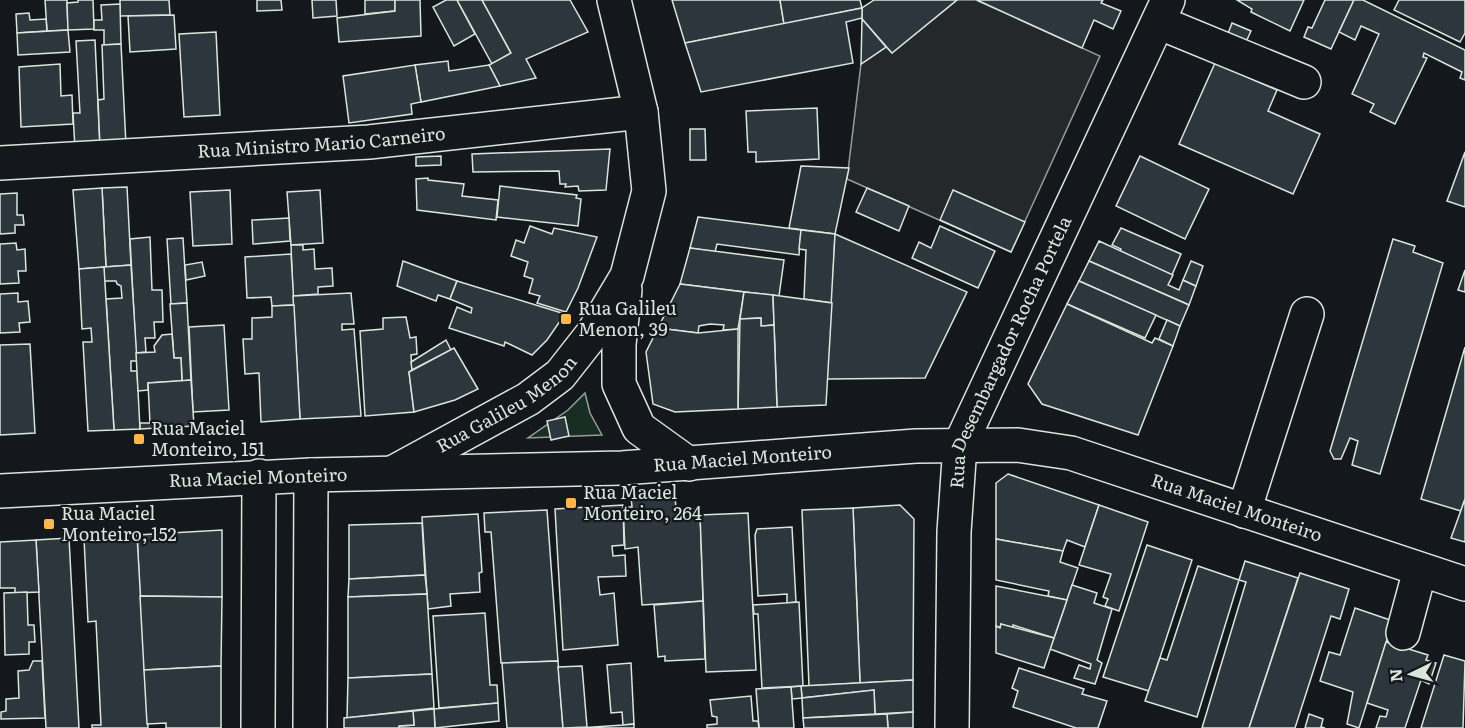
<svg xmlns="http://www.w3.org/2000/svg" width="1465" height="728" viewBox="0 0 1465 728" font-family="Literata,serif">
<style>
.green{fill:#1a2d24;stroke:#939e99;stroke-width:1.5}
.parking{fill:#24282b;stroke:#939e99;stroke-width:1.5}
.building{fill:#2c363c;stroke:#d8e6dc;stroke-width:1.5}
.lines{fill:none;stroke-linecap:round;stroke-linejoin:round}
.minor-casing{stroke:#d8e6dc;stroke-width:36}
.major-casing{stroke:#d8e6dc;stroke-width:36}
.minor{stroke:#14181c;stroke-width:33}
.major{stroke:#14181c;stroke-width:33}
.poi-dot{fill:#ffb74d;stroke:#14181c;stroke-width:2}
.labels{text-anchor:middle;stroke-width:4.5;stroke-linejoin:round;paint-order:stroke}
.street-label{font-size:18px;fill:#d8e6dc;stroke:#14181c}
.poi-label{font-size:18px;fill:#d8e6dc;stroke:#14181c;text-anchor:start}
</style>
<rect width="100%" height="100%" fill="#14181c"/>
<path class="green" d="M585,393L590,413L602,435L528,438L568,410Z"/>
<path class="parking" d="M957,0H976L1100,56L1011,252L847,179L861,64L886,47L892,53Z"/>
<g class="building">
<path d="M45,0H67L68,30L47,31Z"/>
<path d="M78,0H93L94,29L68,30L67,3L78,2Z"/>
<path d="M120,0H169L170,15L120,16Z"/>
<path d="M257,0H281L282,10L257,11Z"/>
<path d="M312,0H336L337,16L313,18Z"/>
<path d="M365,0H395V11L365,14Z"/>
<path d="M395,0H420L421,36L339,42L337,18L395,11Z"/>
<path d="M446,0H457L475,34L454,46L433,7Z"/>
<path d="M457,0H482L511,53L492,64Z"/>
<path d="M482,0H570L588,32L526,59L536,78L500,86L489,65L511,53Z"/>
<path d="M672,0H780L784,24L685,43Z"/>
<path d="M780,0H860L862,8L784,24Z"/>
<path d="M874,0H957L892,53L862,19V8Z"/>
<path d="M977,0H1103L1101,3L1121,11L1113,29L1094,20L1082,48Z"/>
<path d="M1237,0H1304L1290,31L1251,12L1252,9Z"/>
<path d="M1325,0H1354L1331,49L1304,37L1308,27L1312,28Z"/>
<path d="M1354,0H1363L1465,50V80L1460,78L1462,72L1424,53L1423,57L1427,58L1395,124L1370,112L1374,104L1352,94L1379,34L1361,26L1355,40L1339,32Z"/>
<path d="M1399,0H1465V33L1460,42L1394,10Z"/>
<path d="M120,4L121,44L104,45V30H94V20H102L101,5Z"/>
<path d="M862,8V18L846,22L853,63L701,92L685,43Z"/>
<path d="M29,13L30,20L46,19L47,31L17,33L16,14Z"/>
<path d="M174,15L176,49L130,52L128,16Z"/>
<path d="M862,19L886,47L861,64Z"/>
<path d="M1232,23L1251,31L1245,44L1227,36Z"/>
<path d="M68,30L70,52L18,55L17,33Z"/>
<path d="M216,32L220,115L184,117L179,34Z"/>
<path d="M95,40L100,147L75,149L73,113H80L76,41Z"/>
<path d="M121,44L126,145L100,147L98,100L104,99L102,45Z"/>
<path d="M448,61L449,71L489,65L500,86L421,102L415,65Z"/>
<path d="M1215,63L1277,90L1268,111L1320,134L1293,194L1179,144Z"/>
<path d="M60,64L61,96L72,95L73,124L21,127L19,67Z"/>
<path d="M415,65L421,102L411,104L412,114L349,123L343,76Z"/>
<path d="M817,108L819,159L756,162V152H748L746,111Z"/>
<path d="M690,129H705L706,160H690Z"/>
<path d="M610,149L606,190L579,191L578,186L565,187L566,184H560L559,171L473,172L472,154Z"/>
<path d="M1465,152V207L1447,201Z"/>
<path d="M441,156V165L416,166V157Z"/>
<path d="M1140,156L1209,189L1185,239L1116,206Z"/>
<path d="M801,166L849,168L835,234L789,228Z"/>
<path d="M428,178V180L464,184L462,196L498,200L496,220L417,210L416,179Z"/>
<path d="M500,186L577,195L576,198L581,199L578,226L497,217Z"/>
<path d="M127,187L131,265L106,267L102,188Z"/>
<path d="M102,188L106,267L79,269L73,190Z"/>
<path d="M867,188L909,206L899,231L856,212Z"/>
<path d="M230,190L232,244L193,246L190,192Z"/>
<path d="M320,190L323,243L291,245L287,192Z"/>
<path d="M953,190L1025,222L1011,252L940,220Z"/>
<path d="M17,193V215H23L24,225H15V233L0,234V194Z"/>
<path d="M698,217L801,230L799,255L717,244L715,252L690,248Z"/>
<path d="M289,218L290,241L253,244L252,220Z"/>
<path d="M530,226L552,234L554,228L597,237L578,288L566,312L537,303L540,296L529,293L533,279L524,276L528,262L511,256L516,240L524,243Z"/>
<path d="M940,226L995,251L978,288L912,258L919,242L931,248Z"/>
<path d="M1121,228L1181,254L1172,275L1120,251L1121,249L1112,245Z"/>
<path d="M801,230L835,234L832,303L804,299L806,250L799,249Z"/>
<path d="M835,234L967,292L925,378L827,379Z"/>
<path d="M150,237L152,290H162L163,322H154L155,338H145L146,352L136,353L130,239Z"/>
<path d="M183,238L187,303L171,304L167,239Z"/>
<path d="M1393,239L1415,246L1413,252L1443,263L1380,474L1352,465L1358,441L1350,438L1341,459H1334L1330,451Z"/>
<path d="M1099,241L1173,275L1168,285L1179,290L1183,280L1196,286L1189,305L1089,261Z"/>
<path d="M16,243L17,250L25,249L26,271H18L19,283L0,284V244Z"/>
<path d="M291,245H303V250L314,249L315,269L332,268L333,286L318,287V294L293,296Z"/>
<path d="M690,248L784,260L779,296L680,284Z"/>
<path d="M291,254L294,305L272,306L271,297L247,298L245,257Z"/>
<path d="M403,261L457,281L450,299L438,295L436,301L397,286Z"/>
<path d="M1089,261L1189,305L1180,326L1079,281Z"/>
<path d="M1191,261L1203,266L1196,286L1183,280Z"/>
<path d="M202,262L205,276L186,280L185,265Z"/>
<path d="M131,265L137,361H131V371H137L140,429L114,430L106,299L122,298L121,286L117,284L116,281H104V267Z"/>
<path d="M104,267L114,430L88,431L83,342H92L91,328L82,329L79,269Z"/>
<path d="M1465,270V292L1458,290Z"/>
<path d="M457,281L565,314L547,340L532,355L505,342L504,346L449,328L457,307L471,313L472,308L450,299Z"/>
<path d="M1079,281L1156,315L1145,338L1067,304Z"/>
<path d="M680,284L744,292L738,329L723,330L724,325L710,324L699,326L698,333L658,328Z"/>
<path d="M744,292L773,295L774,325L761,326V318L740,319Z"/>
<path d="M18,293V302L28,301L30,322L19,323L20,332L0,333V294Z"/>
<path d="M351,293L354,324H342V330L354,329L361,416L300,419L293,296Z"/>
<path d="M773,295L832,303L826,405L777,407Z"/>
<path d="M187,303L191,380L182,381L181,358H174L170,304Z"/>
<path d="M1067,304L1152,343L1155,338L1173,346L1138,435L1042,404L1028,384Z"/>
<path d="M294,305L300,419L261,422L259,373L245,374L243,339H252V318L272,317V306Z"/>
<path d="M406,317L410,338L416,337L417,354L411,355L412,370L409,372L414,412L365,416L360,331L383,329V318Z"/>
<path d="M761,318V326L774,325L777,407L738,409L740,319Z"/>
<path d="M1167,320L1180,326L1173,346L1159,339Z"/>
<path d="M224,325L229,410L193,412L189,327Z"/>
<path d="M658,328L698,333L738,329V409L675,412L653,404L646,352Z"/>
<path d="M172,334L174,358H181L182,381L148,383V390L138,391L136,353L155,352L154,346L162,335Z"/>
<path d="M446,340L451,350L412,370L411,362Z"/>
<path d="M30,344L35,433L0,435V345Z"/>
<path d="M1465,347V499L1461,511L1421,499Z"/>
<path d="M454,348L478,389L455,400L414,412L409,372Z"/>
<path d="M191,380L194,426L140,429V423H150L148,383Z"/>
<path d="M565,417L569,436L551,440L547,421Z"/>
<path d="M1008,474L1099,505L1085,547L1067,540L1063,551L996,539V483Z"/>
<path d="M675,496L676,509H700L703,601L642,605L638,547L625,549L623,507H632L631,497Z"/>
<path d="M1465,499V542L1451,538Z"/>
<path d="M623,505L624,545L612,546L613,556L625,555L626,576L598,577L600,595L614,593L618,645L563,650L555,509Z"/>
<path d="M900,505L914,519L913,680L860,683L853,508Z"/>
<path d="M1099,505L1148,522L1119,611L1105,606L1108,599L1103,597L1111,574L1079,565Z"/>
<path d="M853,508L860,683L809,686L802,510Z"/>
<path d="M547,510L558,661L501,663L491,532H485L484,513Z"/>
<path d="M748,513L756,670L706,672L700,515Z"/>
<path d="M478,514L482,572L479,573L480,592L450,594L451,606L428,609L422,517Z"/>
<path d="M422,523L425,575L349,579V525Z"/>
<path d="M792,527L796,602L787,603V594L758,596L755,535L757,529Z"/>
<path d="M222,530V597L140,596L137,535Z"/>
<path d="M137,535L148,728H92V725H101L96,621L88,622L84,538Z"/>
<path d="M69,538L79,728H46L36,540Z"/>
<path d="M996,539L1063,551L1060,562L1078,568L1067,600L1048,596L1049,591L996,580Z"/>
<path d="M36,540L39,592L15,593V588H0V542Z"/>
<path d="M1147,545L1192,560L1149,691L1103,677Z"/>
<path d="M1245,561L1298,578L1249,728H1202L1246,582L1239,580Z"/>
<path d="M1198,566L1239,580L1197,717L1145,701L1160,658L1167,660Z"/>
<path d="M1300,573L1349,589L1340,619L1331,616L1295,728H1249Z"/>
<path d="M425,575L427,594L348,597L349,579Z"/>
<path d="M1072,585L1097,593L1094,603L1112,609L1097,660L1102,663L1095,684L1074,678L1079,665L1090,669L1091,664L1050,649Z"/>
<path d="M996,586L1067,600L1054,638L1013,625V629L1001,624L1000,628L996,626Z"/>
<path d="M27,592L28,625H34L35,642H29V654L5,655L4,593Z"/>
<path d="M427,594L432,674L348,678V597Z"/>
<path d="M140,596L222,597L221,666L144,670Z"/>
<path d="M703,601L705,659L665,661V656L658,657L654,605Z"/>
<path d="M799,602L803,686L762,688L758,614H754L753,605Z"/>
<path d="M1355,608L1393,621L1359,728L1347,724L1353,692L1320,681L1329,652L1340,655Z"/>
<path d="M485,613L490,685H497L498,703L439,708L433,616Z"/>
<path d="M1001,624L1054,638L1044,668L996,653V626L1000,628Z"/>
<path d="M1386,642L1428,655L1426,660L1436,663L1429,684L1421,680L1405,728H1376L1380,716L1386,717L1388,710L1367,703Z"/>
<path d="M1444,655L1465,661L1463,728H1421Z"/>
<path d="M33,661H42L45,718L1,719V712L6,711V699L19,698L18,671L29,670Z"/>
<path d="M558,661L563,728H507L502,663Z"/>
<path d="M631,663L634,724L623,725L622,712L611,713L607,665Z"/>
<path d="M221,666V728H166V723L147,724L144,670Z"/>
<path d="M582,666L587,727L563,728L558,667Z"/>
<path d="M1019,668L1084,689L1082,694L1107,701L1098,728H1076L1013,707L1018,691L1012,688Z"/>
<path d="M432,674L434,708L347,718L348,678Z"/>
<path d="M913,680V712L875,714L874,690L802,698L801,686Z"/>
<path d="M801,686L802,698L792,699L791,687Z"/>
<path d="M791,687L794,728H759L756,689Z"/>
<path d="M874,690L875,714L803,718L802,698Z"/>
<path d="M751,696L753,721H758L759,728H707V725L717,724V717L712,716L710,700Z"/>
<path d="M498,703L499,721L435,728L434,709Z"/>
<path d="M434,709L435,728H399V726L414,725L413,711Z"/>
<path d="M413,711L414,725L399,726V728H344V718Z"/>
<path d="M913,712V728H888L887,714Z"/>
<path d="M887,714L888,728H804L803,718Z"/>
<path d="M1309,714L1323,719L1321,727L1325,728H1305Z"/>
<path d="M634,724V728H579L623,725Z"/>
</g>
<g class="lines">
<g class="minor-casing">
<g id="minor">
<path d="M1158,22L1304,82"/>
<path id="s1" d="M0,163L369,142L641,112"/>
<path d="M625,290L619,344V384L639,428L689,464"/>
<path id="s2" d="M394,472L528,399L560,375L593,333L627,276L649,191L641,112L614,0"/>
<path id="s3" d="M311,475L622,468L916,446L1018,445L1071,453L1465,584"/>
<path d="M1244,511L1307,314"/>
<path d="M1403,633L1420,570"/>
<path id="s4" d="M952,728L954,532L960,445L1168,0"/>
</g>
</g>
<g class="major-casing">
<g id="major">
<path d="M0,491L311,475L310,728"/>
<path d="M258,728L259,476"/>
</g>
</g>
<use href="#minor" class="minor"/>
<use href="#major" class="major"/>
</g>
<g class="poi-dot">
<rect x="560" y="313" width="12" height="12" rx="3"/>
<rect x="133" y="433" width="12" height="12" rx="3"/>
<rect x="565" y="497" width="12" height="12" rx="3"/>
<rect x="43" y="518" width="12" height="12" rx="3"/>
</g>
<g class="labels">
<g class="street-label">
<text dy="6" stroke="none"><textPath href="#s1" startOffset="322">Rua Ministro Mario Carneiro</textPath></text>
<text dy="6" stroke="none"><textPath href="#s4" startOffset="387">Rua Desembargador Rocha Portela</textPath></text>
<text dy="6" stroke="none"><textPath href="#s2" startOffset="132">Rua Galileu Menon</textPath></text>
<text dy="6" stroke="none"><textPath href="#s3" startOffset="432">Rua Maciel Monteiro</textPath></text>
<text transform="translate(258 478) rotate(-2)" y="6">Rua Maciel Monteiro</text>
<text dy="6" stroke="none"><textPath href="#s3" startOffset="936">Rua Maciel Monteiro</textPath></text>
</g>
<g class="poi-label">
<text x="578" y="315">Rua Galileu<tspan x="578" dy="21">Menon, 39</tspan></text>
<text x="151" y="435">Rua Maciel<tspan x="151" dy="21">Monteiro, 151</tspan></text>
<text x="583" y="499">Rua Maciel<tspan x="583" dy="21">Monteiro, 264</tspan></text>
<text x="61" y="520">Rua Maciel<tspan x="61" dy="21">Monteiro, 152</tspan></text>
</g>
</g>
<g transform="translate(1411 674) rotate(265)" stroke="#14181c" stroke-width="4.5" paint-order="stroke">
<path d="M0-4.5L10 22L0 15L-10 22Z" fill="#d8e6dc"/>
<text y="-9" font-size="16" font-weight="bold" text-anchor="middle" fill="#d8e6dc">N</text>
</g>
</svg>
